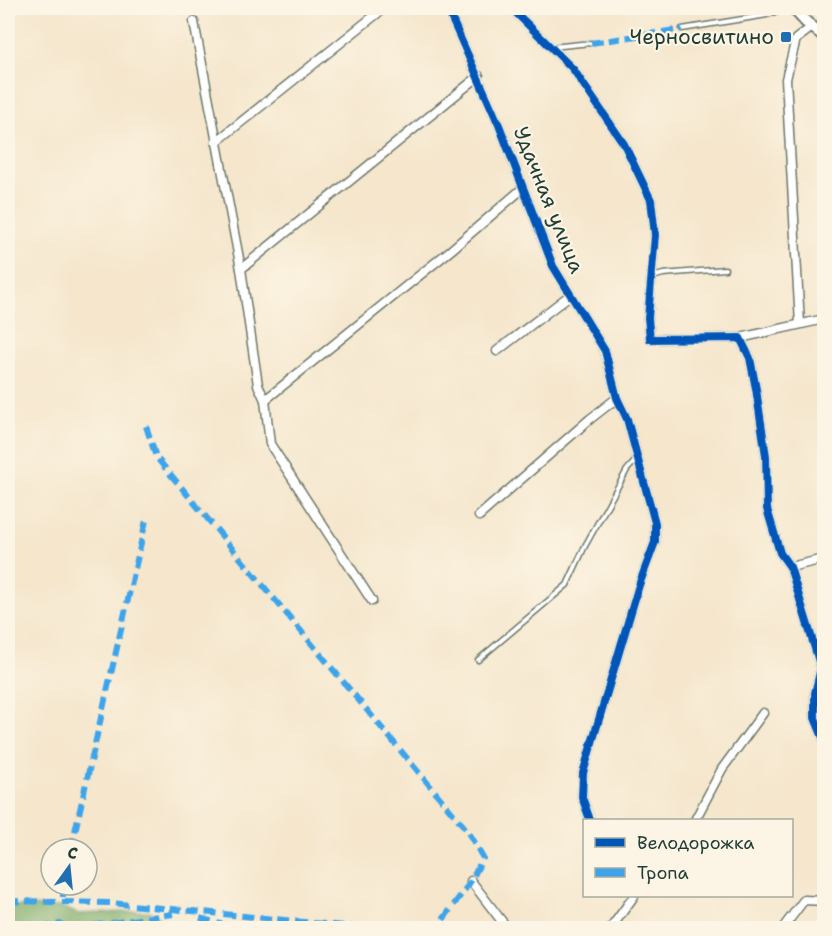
<svg xmlns="http://www.w3.org/2000/svg" width="832" height="936" viewBox="0 0 832 936" font-family="'Shantell Sans',sans-serif">
<style>
.forest{fill:#79a963;stroke:#4c734c;stroke-width:1.5}
.lines{fill:none;stroke-linecap:round;stroke-linejoin:round}
.service-casing{stroke:#6a7869;stroke-width:7}
.minor-casing{stroke:#6a7869;stroke-width:11}
.tertiary-casing{stroke:#6a7869;stroke-width:14}
.service{stroke:#fff;stroke-width:4}
.minor{stroke:#fff;stroke-width:8}
.tertiary{stroke:#fff;stroke-width:10}
.quiet{stroke:#3da4eb;stroke-width:6;stroke-dasharray:12 6;stroke-linecap:butt}
.cycleway-casing{stroke:#fcf5e5;stroke-width:11}
.cycleway{stroke:#0057b8;stroke-width:8}
.poi-dot{fill:#1f6fb2;stroke:#fcf5e5;stroke-width:2}
.labels{text-anchor:middle;stroke-width:4.5;stroke-linejoin:round;paint-order:stroke}
.poi-label{font-size:21px;fill:#1f3d34;stroke:#fcf5e5;text-anchor:end}
.street-label{font-size:21px;fill:#1f3d34;stroke:#fcf5e5}
</style>
<rect width="100%" height="100%" fill="#fcf5e5"/>
<filter id="ink" filterUnits="userSpaceOnUse"><feTurbulence type="fractalNoise" baseFrequency=".0167" numOctaves="2"/><feDisplacementMap in="SourceGraphic" scale="12" xChannelSelector="R" yChannelSelector="G"/><feConvolveMatrix kernelMatrix="1 2 1 2 8 2 1 2 1" color-interpolation-filters="sRGB"/></filter>
<filter id="wash" filterUnits="userSpaceOnUse"><feTurbulence type="fractalNoise" baseFrequency=".008" numOctaves="4" result="noise"/><feDisplacementMap in="SourceGraphic" scale="24" xChannelSelector="R" yChannelSelector="G"/><feGaussianBlur stdDeviation="1.35" result="paint"/><feColorMatrix in="noise" values="0 0 0 0 0 0 0 0 0 0 0 0 0 0 0 0 0 1.4 0 .05"/><feComposite in="paint" operator="in"/></filter>
<g filter="url(#wash)">
<rect width="100%" height="100%" fill="#f5e6cc"/>
<path class="forest" d="M8,906L61,907L78,914L149,911L159,916L162,928H8Z"/>
</g>
<g filter="url(#ink)">
<g class="lines">
<g class="service-casing">
<g id="service">
<path d="M682,29L767,15L781,10L794,12"/>
<path d="M551,47L591,43"/>
<path d="M653,277L663,274L725,269"/>
<path d="M478,660L567,585L585,546L627,470L636,460"/>
</g>
</g>
<g class="minor-casing">
<g id="minor">
<path d="M447,8L499,125L553,266L605,351L617,398L627,419L655,523V542L639,585L583,773L582,797L590,820"/>
<path d="M511,8L573,69L624,144L651,200L655,235L648,318L650,339L740,338L750,358L756,389L766,456L767,509L780,553L790,567L821,668L815,693V718L824,740"/>
<path d="M194,22L241,269L258,385L265,400L270,444L372,601"/>
<path d="M216,142L384,8"/>
<path d="M241,269L479,76"/>
<path d="M800,324L786,79L796,39L812,27"/>
<path d="M740,338L824,319"/>
<path d="M497,351L570,295"/>
<path d="M265,400L451,250L522,189"/>
<path d="M479,516L590,419L617,398"/>
<path d="M790,567L824,559"/>
<path d="M695,820L722,769L763,713"/>
<path d="M471,881L507,928"/>
<path d="M611,928L634,896"/>
<path d="M783,928L804,900L824,901"/>
</g>
</g>
<g class="tertiary-casing">
<path id="tertiary" d="M793,8L806,22L824,36"/>
</g>
<use href="#service" class="service"/>
<use href="#minor" class="minor"/>
<use href="#tertiary" class="tertiary"/>
<g class="quiet">
<path d="M591,43L682,29"/>
<path d="M146,426L156,457L466,829L483,858L471,881L437,928"/>
<path d="M71,849L147,516"/>
<path d="M63,885V902"/>
<path d="M8,901L111,903L365,928"/>
<path d="M200,918L233,928"/>
<path d="M8,924L32,928"/>
<path d="M39,928L61,924L69,928"/>
<path d="M75,928L173,914"/>
</g>
<g class="cycleway-casing">
<g id="cycleway">
<path d="M447,8L499,125L553,266L605,351L617,398L627,419L655,523V542L639,585L583,773L582,797L590,820"/>
<path d="M511,8L573,69L624,144L651,200L655,235L648,318L650,339L740,338L750,358L756,389L766,456L767,509L780,553L790,567L821,668L815,693V718L824,740"/>
</g>
</g>
<use href="#cycleway" class="cycleway"/>
</g>
</g>
<rect class="poi-dot" x="780" y="31" width="12" height="12" rx="3"/>
<g class="labels">
<g class="poi-label">
<text x="774" y="44">Черносвитино</text>
</g>
<g class="street-label">
<text transform="translate(549 200) rotate(68)" y="7">Удачная улица</text>
</g>
</g>
<rect width="832" height="936" fill="none" stroke="#fcf5e5" stroke-width="30"/>
<rect x="583" y="819" width="210" height="78" fill="#fcf5e5" stroke="#a4ab9e" stroke-width="1.5"/>
<rect x="595" y="838" width="30" height="9" fill="#0057b8" stroke="#a4ab9e" stroke-width="1.5"/>
<text x="637" y="849" font-size="18" fill="#1f3d34">Велодорожка</text>
<rect x="595" y="868" width="30" height="9" fill="#3da4eb" stroke="#a4ab9e" stroke-width="1.5"/>
<text x="637" y="879" font-size="18" fill="#1f3d34">Тропа</text>
<g transform="translate(69 867) rotate(15)"><circle r="28" fill="#fcf5e5" stroke="#a4ab9e" stroke-width="1.5"/>
<path d="M0-4.5L10 22L0 15L-10 22Z" fill="#1f6fb2"/>
<text y="-9" font-size="16" font-weight="bold" text-anchor="middle" fill="#1f3d34">С</text>
</g>
</svg>
